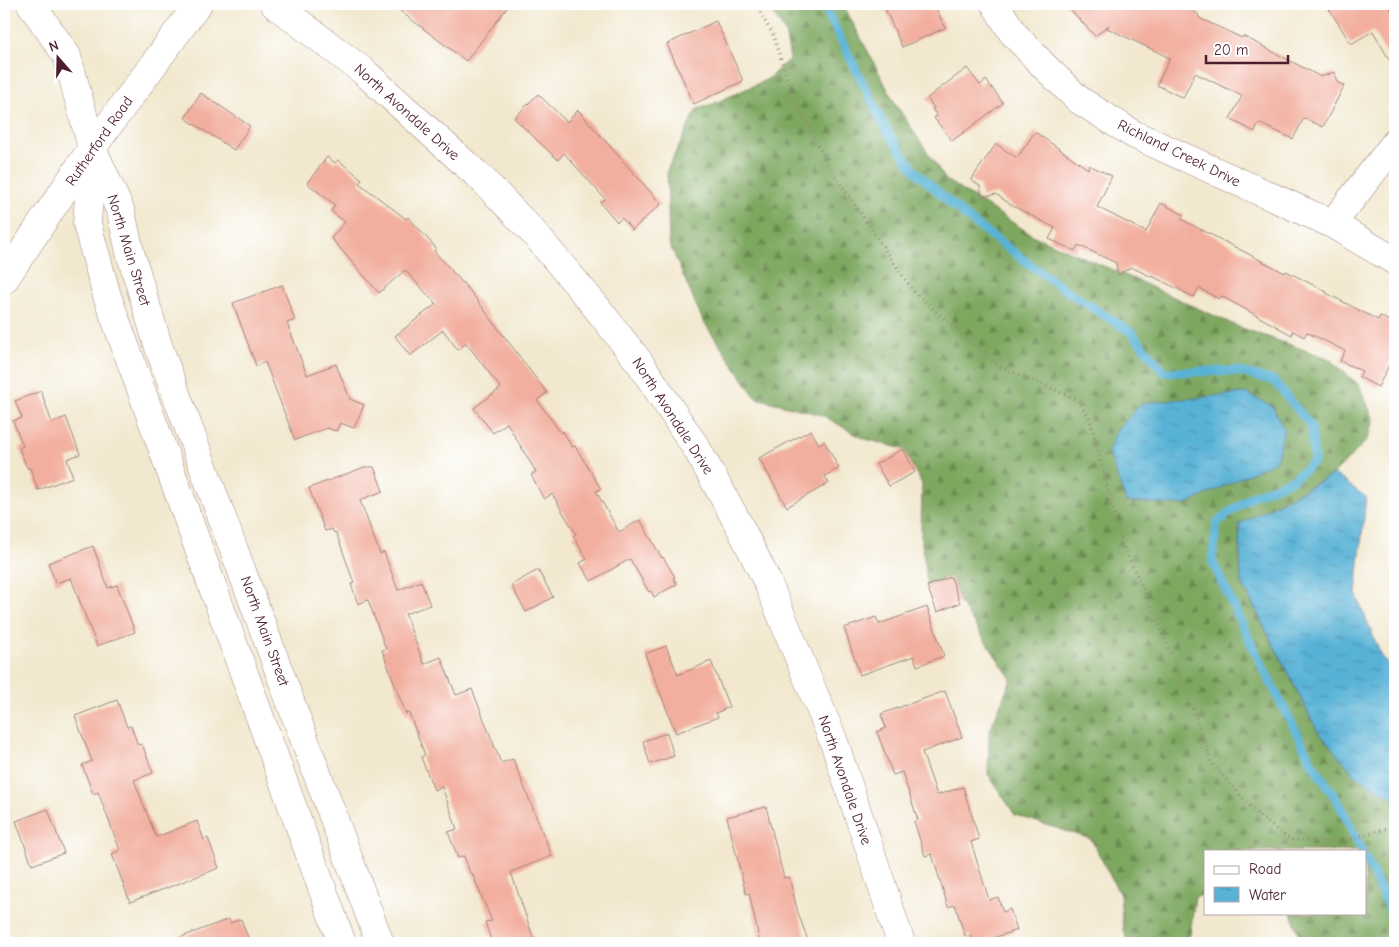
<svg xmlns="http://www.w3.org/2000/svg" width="1399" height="947" viewBox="0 0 1399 947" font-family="'Comic Neue',sans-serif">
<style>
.forest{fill:url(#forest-firs);stroke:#646446;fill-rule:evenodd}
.water{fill:url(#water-ripples);stroke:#516880}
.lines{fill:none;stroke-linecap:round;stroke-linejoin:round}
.stream{stroke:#58b2d6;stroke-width:9}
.building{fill:#f2af9f}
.street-casing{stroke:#9e847d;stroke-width:29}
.secondary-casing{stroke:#9e847d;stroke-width:29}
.path{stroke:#9e847d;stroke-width:3;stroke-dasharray:1 4;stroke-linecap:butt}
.street{stroke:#fff;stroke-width:28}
.secondary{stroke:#fff;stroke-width:28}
.labels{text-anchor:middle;stroke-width:5;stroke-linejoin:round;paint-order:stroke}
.street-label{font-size:15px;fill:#4a1f2b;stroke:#fff}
</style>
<defs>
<pattern id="forest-firs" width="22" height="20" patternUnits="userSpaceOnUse" patternTransform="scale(1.25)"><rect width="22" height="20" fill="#7ea860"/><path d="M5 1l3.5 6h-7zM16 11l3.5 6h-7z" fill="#69884f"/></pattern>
<pattern id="water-ripples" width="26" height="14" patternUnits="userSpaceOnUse" patternTransform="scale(1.25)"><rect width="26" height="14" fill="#58b2d6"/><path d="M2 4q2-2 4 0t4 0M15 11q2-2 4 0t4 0" fill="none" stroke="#4b90ae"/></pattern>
</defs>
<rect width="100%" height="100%" fill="#fff"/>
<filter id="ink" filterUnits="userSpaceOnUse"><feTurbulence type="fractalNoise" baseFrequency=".02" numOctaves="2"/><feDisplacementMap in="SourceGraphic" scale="10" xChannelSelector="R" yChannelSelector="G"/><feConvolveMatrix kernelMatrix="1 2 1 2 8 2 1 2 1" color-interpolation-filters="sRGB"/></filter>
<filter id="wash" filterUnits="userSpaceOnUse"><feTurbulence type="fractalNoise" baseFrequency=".0096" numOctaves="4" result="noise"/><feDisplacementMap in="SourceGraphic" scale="20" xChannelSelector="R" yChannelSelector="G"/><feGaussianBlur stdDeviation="1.12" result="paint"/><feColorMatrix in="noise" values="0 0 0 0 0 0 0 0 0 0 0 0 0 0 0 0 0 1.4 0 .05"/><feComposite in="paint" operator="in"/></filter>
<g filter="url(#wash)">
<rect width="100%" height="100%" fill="#f2e8cf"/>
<path class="forest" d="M767,4H843L895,103L946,180L1034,236L1134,279L1239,327L1328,358L1359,385L1374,420L1368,439L1334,474L1239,524L1241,581L1317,730L1355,775L1395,799V943H1302L1291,913H1365V851H1205V894L1195,897L1190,935L1186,943H1129L1123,930L1120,895L1091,839L1015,815L988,774L989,732L1011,679L960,603L951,577L927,586L921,535L922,484L903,449L862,438L822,415L756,398L703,321L669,243L667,170L697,109L713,104L768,79L790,58L785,32ZM1272,406L1283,429L1276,461Z"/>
<g class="water">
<path d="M1246,393L1272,406L1284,429L1276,461L1185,505L1126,502L1108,451L1116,431L1142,403Z"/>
<path d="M1334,474L1366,497L1356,594L1380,653L1395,675V799L1355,775L1317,730L1241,581L1239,524Z"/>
</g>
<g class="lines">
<g class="stream">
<path d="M823,4L887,131L915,171L966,217L1058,285L1132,333L1164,372L1237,371L1274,381L1311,426L1314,462L1293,479L1252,496L1217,522L1212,561L1257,656L1312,763L1339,803L1362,851"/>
<path d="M1365,857L1395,921"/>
</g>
</g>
<g id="blocks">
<g class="building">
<path d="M391,4H510L466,61Z"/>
<path d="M883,4H934L945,28L902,47Z"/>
<path d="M1065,4H1178L1198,14L1199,18L1242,38L1243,36L1321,77L1334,72L1337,82L1344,86L1323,127L1304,118L1293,139L1259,123L1255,132L1230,119L1242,96L1195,73L1183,98L1157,85L1170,58L1107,28L1109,25L1095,36Z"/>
<path d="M1326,4H1388L1395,16V70L1373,31L1351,44Z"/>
<path d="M716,21L743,81L694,104L667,44Z"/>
<path d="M967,68L980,85L986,80L1003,103L952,141L934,118L937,116L932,109L934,108L927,98Z"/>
<path d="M201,93L250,126L234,150L185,118Z"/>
<path d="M538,94L567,122L578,110L661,204L632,230L622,218L617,222L600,202L605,199L564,153L558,160L514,118Z"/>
<path d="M1035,132L1088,169L1089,165L1112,176L1097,207L1146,232L1161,203L1184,215L1181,219L1285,273L1286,271L1327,292L1326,293L1378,320L1380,316L1395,324V353L1378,387L1359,377L1362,371L1340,361L1345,351L1307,332L1304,337L1293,331L1292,335L1221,296L1219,299L1199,288L1194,297L1152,276V277L1131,267L1118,275L1116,263L1078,245L1075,251L1049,239L1055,228L1011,205L996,194L982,197L980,186L971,180L996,144L1017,158Z"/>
<path d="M327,157L335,163L338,160L362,179L359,183L406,219L408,217L436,248L434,251L470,291L547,393L537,400L561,433L563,431L572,447L575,446L601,489L596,491L619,532L640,520L662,558L663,557L675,577L673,578L677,584L654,597L651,591L649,592L630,559L591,581L580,563L587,559L573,536L576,534L552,494L544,499L531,475L536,472L507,423L493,433L474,408L501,388L466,343L458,350L443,330L410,356L395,336L436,304L405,270L379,293L331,238L345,222L331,211L335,205L307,183Z"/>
<path d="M282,285L295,320L287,323L307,375L336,364L350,399L364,405L354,428L340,423L336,431L327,428L295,440L265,362L256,366L233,303Z"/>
<path d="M41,391L52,423L66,417L80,454L67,459L73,477L38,490L30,468H27L19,448L23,446L13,421L22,418L15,401Z"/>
<path d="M811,430L819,444L824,441L839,468L825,476L829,483L787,507L759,458Z"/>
<path d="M903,449L915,472L889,486L876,464Z"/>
<path d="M365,467H374L383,491L360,500L380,554L384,552L398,590L421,581L430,605L405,614L424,664L441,657L456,695L472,689L501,763L513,759L552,856L511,872L535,943H492L485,922L492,921L472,873H470L464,856L458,858L448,832L457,829L442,787L434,790L421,757L425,755L409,713L406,714L382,650L386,649L368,600L358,604L351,584L354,583L336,532L334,533L332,529L325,531L309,488Z"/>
<path d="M93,546L108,588L117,585L135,632L97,646L71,578L56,583L48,563Z"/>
<path d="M538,570L553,597L526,612L511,585Z"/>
<path d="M951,577L960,603L937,612L927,586Z"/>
<path d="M927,607L944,656L917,666L914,656L860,675L844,628L876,617L879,624Z"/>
<path d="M666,646L678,675L711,661L729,707L716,713L718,717L676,733L645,654Z"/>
<path d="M945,691L962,737L922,752L937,795L963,787L979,839L971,842L989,900L998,897L1003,912L1010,909L1017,930L978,943H972L970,935L965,936L955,905L948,907L932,854L925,856L914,821L918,820L902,772L893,775L877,732L886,728L881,714Z"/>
<path d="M117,700L127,727L131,726L138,745L142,744L153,773L134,780L156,837L197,821L204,840L208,838L219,868L130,902L112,854L120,850L98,792L93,794L82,765L92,761L75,716Z"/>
<path d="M667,733L674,756L650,764L643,741Z"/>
<path d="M766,807L784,878L789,877L798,913L809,943H760L749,893L746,894L727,817Z"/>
<path d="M48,809L64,853L32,865L16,821Z"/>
<path d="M229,919L230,923L241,919L250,943H171V941Z"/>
</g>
</g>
</g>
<g filter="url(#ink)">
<use href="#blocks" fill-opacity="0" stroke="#9e847d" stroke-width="1"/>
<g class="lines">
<g class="street-casing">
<g id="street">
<path d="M31,4L67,56L92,148"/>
<path d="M274,4L363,71L483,180L533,232L593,303L640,363L697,449L738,523L767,581L834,742L901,943"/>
<path d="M995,4L1013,33L1045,67L1079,100L1133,134L1332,224L1395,261"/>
<path d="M1332,224L1395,143"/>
</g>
</g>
<g class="secondary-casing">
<g id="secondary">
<path d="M92,148L121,212L130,252L159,348L380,943"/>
<path d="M92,152L87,224L107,296L342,943"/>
<path d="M4,280L92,148L198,4"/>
</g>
</g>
<path class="path" d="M755,4L773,35L793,96L828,165L913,291L997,365L1078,400L1090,419L1122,544L1156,616L1192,706L1212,764L1259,816L1290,840L1339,842L1395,826"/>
<use href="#street" class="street"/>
<use href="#secondary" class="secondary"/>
</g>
</g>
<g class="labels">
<g class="street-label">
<text transform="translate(407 112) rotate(42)" y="5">North Avondale Drive</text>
<text transform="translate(99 141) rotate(-55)" y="5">Rutherford Road</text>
<text transform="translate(1179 153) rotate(26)" y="5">Richland Creek Drive</text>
<text transform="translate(129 250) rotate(73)" y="5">North Main Street</text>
<text transform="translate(673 416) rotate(57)" y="5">North Avondale Drive</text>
<text transform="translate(265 631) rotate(70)" y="5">North Main Street</text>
<text transform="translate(845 780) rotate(71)" y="5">North Avondale Drive</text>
</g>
</g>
<rect width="1399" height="947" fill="none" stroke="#fff" stroke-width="20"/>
<rect x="1204" y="850" width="162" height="65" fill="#ffffff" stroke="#b7a5aa"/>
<rect x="1214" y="866" width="25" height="8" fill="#ffffff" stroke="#b7a5aa"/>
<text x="1249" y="874" font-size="15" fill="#4a1f2b">Road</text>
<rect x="1214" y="887" width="25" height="15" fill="url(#water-ripples)" stroke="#b7a5aa"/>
<text x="1249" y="900" font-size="15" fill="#4a1f2b">Water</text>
<g transform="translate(58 58) rotate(340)" stroke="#ffffff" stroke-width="4" paint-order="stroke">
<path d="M0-4L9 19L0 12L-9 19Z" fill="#4a1f2b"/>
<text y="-8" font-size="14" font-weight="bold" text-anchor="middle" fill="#4a1f2b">N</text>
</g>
<path d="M1206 55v8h82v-8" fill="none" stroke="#4a1f2b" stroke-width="2.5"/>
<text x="1214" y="55" font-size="15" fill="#4a1f2b" stroke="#ffffff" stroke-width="4" paint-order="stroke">20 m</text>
</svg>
